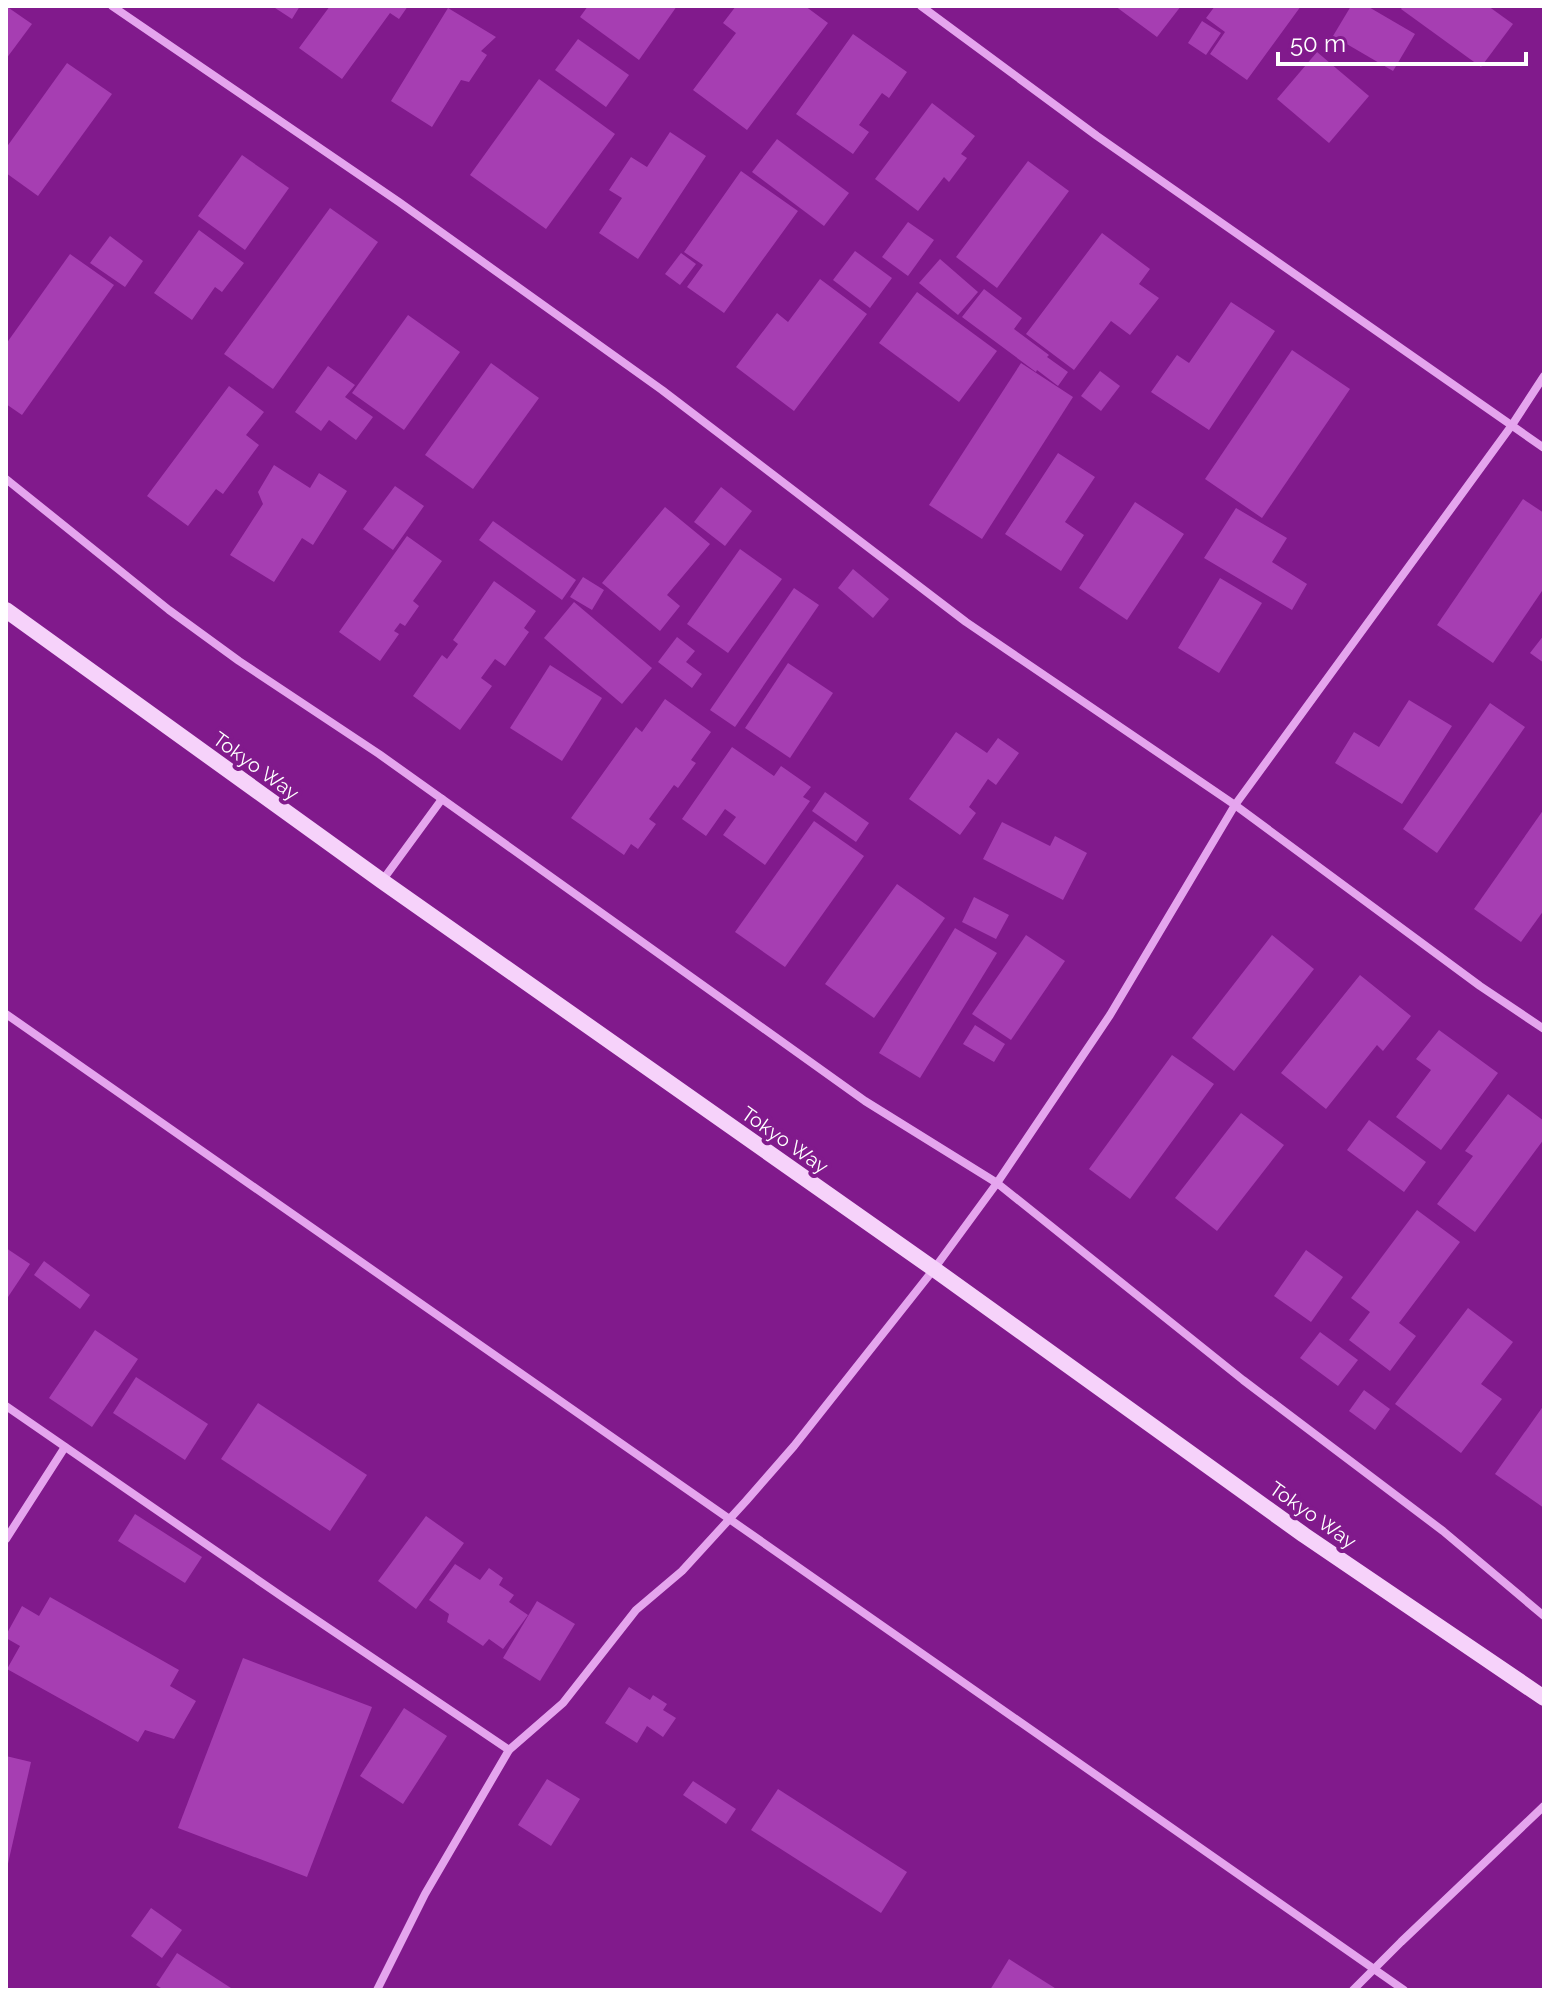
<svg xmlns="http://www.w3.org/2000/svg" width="1550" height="1996" viewBox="0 0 1550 1996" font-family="Raleway,sans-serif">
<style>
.building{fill:#a63eb2}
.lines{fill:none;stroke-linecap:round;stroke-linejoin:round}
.minor{stroke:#e5a5ee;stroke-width:8}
.secondary{stroke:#f6d2fa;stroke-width:16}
.labels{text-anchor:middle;stroke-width:8;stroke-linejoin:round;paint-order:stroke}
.street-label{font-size:20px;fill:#fff;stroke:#811a8c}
</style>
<rect width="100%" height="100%" fill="#811a8c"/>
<g class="building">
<path d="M6,6L32,24L6,59Z"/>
<path d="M272,6H300L292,19Z"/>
<path d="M330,6H408L399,19L390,13L342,79L299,48Z"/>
<path d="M588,6H677L639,60L580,17Z"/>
<path d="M736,6H805L828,23L747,130L693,90L736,33L723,23Z"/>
<path d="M1115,6H1181L1157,37Z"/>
<path d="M1215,6H1301L1247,80L1210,54L1225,32L1206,18Z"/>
<path d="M1351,6H1367L1415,34L1393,71L1333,36Z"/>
<path d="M1403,6H1488L1513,24L1481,67L1401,9Z"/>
<path d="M448,8L496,37L481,51L487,55L469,82L461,80L432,127L391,101Z"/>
<path d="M1202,21L1221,33L1206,55L1188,43Z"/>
<path d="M853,34L907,72L889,98L882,93L859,125L869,132L853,154L796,114Z"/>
<path d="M578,39L629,75L606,107L555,70Z"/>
<path d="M1317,52L1369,96L1329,143L1277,99Z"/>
<path d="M67,63L112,94L38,196L6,173V148Z"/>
<path d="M539,79L615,134L546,229L470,175Z"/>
<path d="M932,103L975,136L961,154L967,158L949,182L944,177L918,211L875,179Z"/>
<path d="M670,132L706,156L638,259L599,233L622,198L609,190L631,157L647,167Z"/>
<path d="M777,139L849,193L824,226L752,172Z"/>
<path d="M242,155L289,188L245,250L198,216Z"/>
<path d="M1028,161L1069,191L997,288L956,257Z"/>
<path d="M741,171L798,211L724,313L687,287L703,265L684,252Z"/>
<path d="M330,208L378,242L273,389L224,354Z"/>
<path d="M908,222L934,240L908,276L882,257Z"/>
<path d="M199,230L244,263L222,292L215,287L192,320L154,293Z"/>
<path d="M1102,233L1150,269L1139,284L1159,298L1130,335L1111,321L1074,370L1026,334Z"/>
<path d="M110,236L143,261L125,287L90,263Z"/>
<path d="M855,251L892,278L870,308L833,280Z"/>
<path d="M681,253L696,264L680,285L665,274Z"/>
<path d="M70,254L114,285L22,415L6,404V344Z"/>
<path d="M940,259L978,292L958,315L919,283Z"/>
<path d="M820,279L867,314L794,411L736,367L777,313L788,322Z"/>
<path d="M984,289L1022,318L1014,329L1049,355L1047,357L1068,372L1058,386L1037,370L1036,372L962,317Z"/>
<path d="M917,292L997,351L959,402L879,343Z"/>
<path d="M1231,302L1275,331L1209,430L1151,392L1177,355L1189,363Z"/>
<path d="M408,315L460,352L404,430L352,393Z"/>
<path d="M1292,350L1350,389L1262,518L1205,479Z"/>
<path d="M491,363L539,398L473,489L425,455Z"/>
<path d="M1021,363L1073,397L982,539L929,505Z"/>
<path d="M328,366L355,385L345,397L373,417L356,440L329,420L321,431L295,412Z"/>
<path d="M1100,371L1120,386L1101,411L1081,396Z"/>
<path d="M229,386L264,412L246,435L259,445L223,494L216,489L188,526L147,496Z"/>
<path d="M1058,453L1095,477L1065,522L1084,535L1061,571L1005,534Z"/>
<path d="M274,465L310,488L319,473L347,491L313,545L302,538L274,582L230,555L263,504L258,492Z"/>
<path d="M395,486L424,506L393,550L363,529Z"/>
<path d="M721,487L752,511L725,546L694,522Z"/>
<path d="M1523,499L1544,513V588L1493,663L1437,625Z"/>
<path d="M1135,502L1184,534L1127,620L1079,588Z"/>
<path d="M665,507L710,544L667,595L680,606L660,631L602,583Z"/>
<path d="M1236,508L1287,538L1272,562L1307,584L1292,610L1204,558Z"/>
<path d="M493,521L576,580L562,600L479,540Z"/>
<path d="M407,536L442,561L413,601L419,606L405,626L400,623L394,631L399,634L380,661L339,632Z"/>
<path d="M740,549L782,579L728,653L687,624Z"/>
<path d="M853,569L889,599L873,618L838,588Z"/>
<path d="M583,577L604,590L592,610L570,597Z"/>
<path d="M1220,578L1262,603L1219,673L1178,648Z"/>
<path d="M494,581L536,611L524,628L529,632L505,666L495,659L481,678L492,686L460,730L413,696L442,655L447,659L458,644L453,640Z"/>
<path d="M794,588L819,605L735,727L710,710Z"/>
<path d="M574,602L652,668L622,704L544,638Z"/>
<path d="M1544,635V663L1530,653Z"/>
<path d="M677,637L695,651L686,662L702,674L692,688L658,662Z"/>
<path d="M788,663L833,693L790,758L745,728Z"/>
<path d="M550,665L602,698L562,761L510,728Z"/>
<path d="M665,699L711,732L691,760L696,763L678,788L674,785L649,819L656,824L638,849L631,844L624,855L571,818L636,727L642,732Z"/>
<path d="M1409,700L1452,726L1402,804L1335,763L1354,732L1379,747Z"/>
<path d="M1490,703L1525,727L1437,853L1403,829Z"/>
<path d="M956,732L987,753L998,738L1019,753L996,785L988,779L969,807L976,813L960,835L909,799Z"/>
<path d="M732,747L774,776L781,766L811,787L803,797L810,801L765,865L723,835L736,817L725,809L706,836L682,819Z"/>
<path d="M825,792L869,823L856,842L812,811Z"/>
<path d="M1544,809V910L1521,942L1474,909Z"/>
<path d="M814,821L864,856L785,967L735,932Z"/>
<path d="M1002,822L1050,846L1055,836L1087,853L1063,900L983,859Z"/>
<path d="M897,884L945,918L874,1018L825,984Z"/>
<path d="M974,897L1009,915L996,939L962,922Z"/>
<path d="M955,928L997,953L920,1078L879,1053Z"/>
<path d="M1026,935L1065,961L1011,1040L972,1014Z"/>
<path d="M1272,935L1314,969L1234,1071L1192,1038Z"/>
<path d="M1360,975L1411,1016L1383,1051L1377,1045L1326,1109L1281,1073Z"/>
<path d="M975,1025L1005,1044L994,1062L963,1044Z"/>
<path d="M1439,1030L1498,1073L1441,1150L1396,1117L1431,1070L1416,1059Z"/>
<path d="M1172,1055L1214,1084L1130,1199L1089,1169Z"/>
<path d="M1508,1094L1544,1121V1139L1475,1232L1437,1204L1473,1156L1465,1151Z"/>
<path d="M1241,1113L1284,1145L1217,1231L1175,1198Z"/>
<path d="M1369,1120L1426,1162L1404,1192L1347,1150Z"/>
<path d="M1417,1210L1460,1242L1399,1323L1416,1336L1390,1371L1349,1340L1370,1312L1351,1298Z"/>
<path d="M6,1248L30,1264L6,1300Z"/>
<path d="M1306,1250L1343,1277L1311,1322L1274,1296Z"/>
<path d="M44,1261L90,1295L80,1309L34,1275Z"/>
<path d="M1468,1308L1513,1342L1481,1384L1502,1399L1461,1453L1395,1404Z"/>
<path d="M95,1330L138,1359L92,1427L49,1398Z"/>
<path d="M1320,1332L1358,1360L1338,1386L1300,1358Z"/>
<path d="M136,1377L208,1424L185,1460L113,1413Z"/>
<path d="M1364,1390L1390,1409L1375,1430L1349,1411Z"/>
<path d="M258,1403L367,1475L330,1531L221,1459Z"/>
<path d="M1544,1405V1508L1495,1474Z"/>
<path d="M135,1514L202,1557L185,1583L118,1541Z"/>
<path d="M426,1516L464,1543L416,1609L378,1581Z"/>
<path d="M455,1564L480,1580L489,1568L503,1578L499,1585L514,1595L509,1602L528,1615L503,1649L489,1639L483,1646L447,1622L449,1614L429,1600Z"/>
<path d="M50,1597L179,1670L170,1686L196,1701L174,1739L145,1730L138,1742L7,1669L20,1646L6,1638V1635L22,1606L39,1616Z"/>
<path d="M537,1601L575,1624L540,1681L503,1658Z"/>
<path d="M243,1658L372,1707L307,1877L178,1828Z"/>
<path d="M629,1687L650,1700L653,1695L667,1704L663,1710L676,1718L663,1737L647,1726L637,1743L605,1723Z"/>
<path d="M404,1708L447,1736L403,1804L360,1776Z"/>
<path d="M6,1756L31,1762L7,1868L6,1867Z"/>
<path d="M547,1779L580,1799L551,1846L518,1825Z"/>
<path d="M693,1781L736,1809L726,1824L683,1795Z"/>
<path d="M778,1789L907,1872L881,1913L751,1830Z"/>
<path d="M151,1908L182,1930L162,1958L131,1936Z"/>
<path d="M177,1953L234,1990H164L156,1985Z"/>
<path d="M1009,1959L1058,1990H990Z"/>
</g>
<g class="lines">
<g class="minor">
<path d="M112,6L399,202L662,390L966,622L1235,805L1480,986L1544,1029"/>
<path d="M921,6L1097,136L1544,448"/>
<path d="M6,479L169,610L239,661L379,754L865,1101L997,1183L1243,1380L1443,1531L1544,1616"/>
<path d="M382,881L442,799"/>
<path d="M6,1014L1404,1990"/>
<path d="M6,1406L284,1598L509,1750"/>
<path d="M6,1539L65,1447"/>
<path d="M377,1990L425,1894L509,1750L563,1703L636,1610L682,1571L746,1501L794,1446L934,1269L997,1183L1110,1015L1235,805L1512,425L1544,376"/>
<path d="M1353,1990L1401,1942L1544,1806"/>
</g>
<path class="secondary" d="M6,610L382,881L934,1269L1304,1535L1544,1698"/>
</g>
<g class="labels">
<g class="street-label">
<text transform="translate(256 766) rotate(36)" y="7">Tokyo Way</text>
<text transform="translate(785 1140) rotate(35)" y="7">Tokyo Way</text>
<text transform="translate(1313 1515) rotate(35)" y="7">Tokyo Way</text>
</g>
</g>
<rect width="1550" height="1996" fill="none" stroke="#ffffff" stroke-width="16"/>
<path d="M1278 52v12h248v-12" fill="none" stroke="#ffffff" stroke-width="4"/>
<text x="1290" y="52" font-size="24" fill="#ffffff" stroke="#811a8c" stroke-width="6" paint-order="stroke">50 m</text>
</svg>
